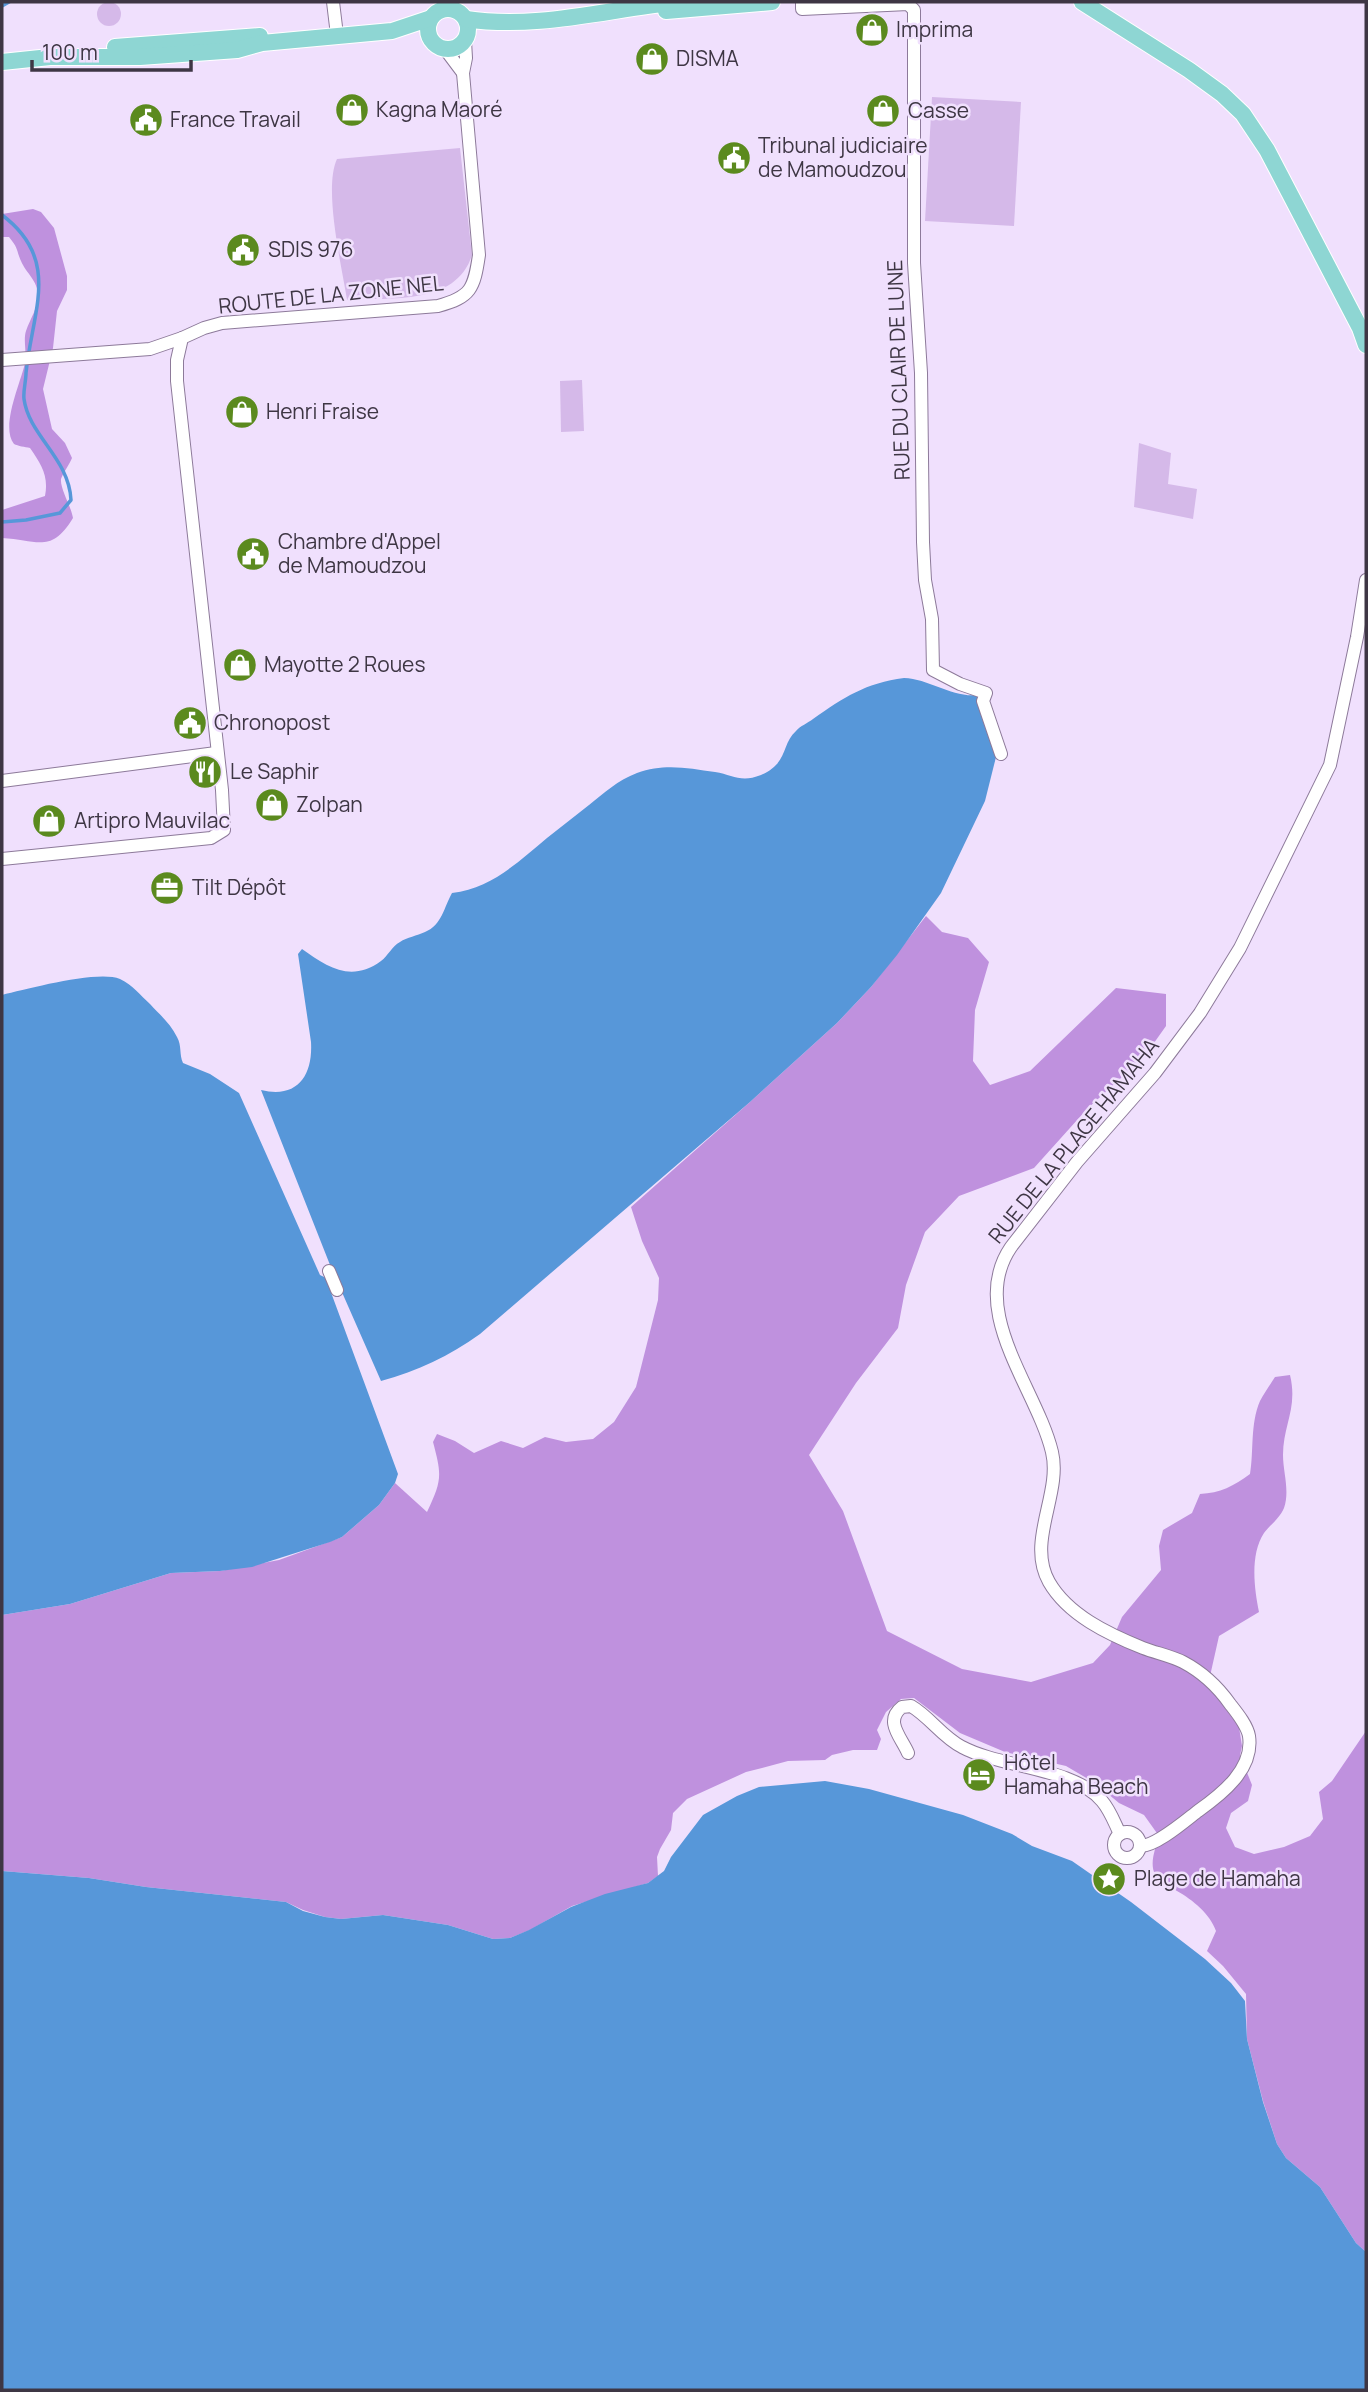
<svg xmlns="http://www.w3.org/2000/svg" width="1368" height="2392" viewBox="0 0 1368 2392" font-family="Manrope,sans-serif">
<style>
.green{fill:#d5b9e9}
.forest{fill:#bf91de}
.water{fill:#5797d9}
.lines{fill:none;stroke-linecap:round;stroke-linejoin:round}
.stream{stroke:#5797d9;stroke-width:3.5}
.minor-casing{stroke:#8d7a9a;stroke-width:14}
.major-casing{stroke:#fff;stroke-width:18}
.minor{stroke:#fff;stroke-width:12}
.major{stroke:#8ed6d3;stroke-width:16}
.labels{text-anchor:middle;stroke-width:5;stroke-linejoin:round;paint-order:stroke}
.poi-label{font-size:21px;fill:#3e3644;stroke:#f0e0fd;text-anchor:start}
.street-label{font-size:21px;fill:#3e3644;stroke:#f0e0fd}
</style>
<rect width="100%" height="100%" fill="#f0e0fd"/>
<g class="green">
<circle cx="109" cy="14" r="12"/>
<path d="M932,97L1021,102L1014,226L925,221Z"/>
<path d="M460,148L472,255C456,306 390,297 347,300C342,267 323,189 337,159Z"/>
<path d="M582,380L584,431L561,432L560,381Z"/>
<path d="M1139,443L1171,453L1168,484L1197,489L1193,519L1134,507Z"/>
</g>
<g class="forest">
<path d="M33,209L41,212L54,228L67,276V290L57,311L53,348L43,389L52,429L65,443L72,458C69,465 63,473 61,479C60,489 71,506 73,518C51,554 38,540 2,538V510L45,496C49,476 41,464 30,448C25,447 18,446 14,444C0,427 21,382 25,363C27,353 23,340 26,331C30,319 38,308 38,295C38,281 26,273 21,261C16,250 19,249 9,237H2V214Z"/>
<path d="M926,916L942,932L968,938L989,962L975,1010L973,1061L990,1085L1030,1071L1116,988L1166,994V1026L1144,1057L1087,1109L1034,1168L959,1196L925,1232L906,1285L898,1328L856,1383L809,1455L843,1511L887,1631L962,1669L1031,1682L1093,1663L1110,1645L1122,1617L1161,1570L1159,1546L1163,1530L1192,1513L1200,1494C1220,1493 1234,1486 1250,1474C1254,1451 1250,1424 1260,1401C1264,1393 1270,1385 1275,1377L1290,1375C1298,1408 1283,1425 1283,1455C1283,1472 1290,1491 1284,1508C1280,1518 1270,1525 1264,1533C1250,1554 1254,1588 1259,1612L1219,1636L1208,1685L1239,1727L1242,1746L1240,1755L1252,1785L1248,1801L1231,1813L1226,1828L1235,1847L1254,1854L1284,1847L1310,1836L1323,1819L1319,1792L1332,1781L1366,1731V2252L1356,2243L1320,2187L1286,2158L1277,2144L1263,2101L1247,2039L1246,1994L1223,1966L1207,1951L1216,1931C1210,1914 1193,1900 1177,1891C1169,1886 1160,1883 1155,1874C1149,1863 1156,1847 1159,1836L1144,1815L1119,1803L1095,1783L1066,1766L1005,1752L960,1733L914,1698L901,1699L886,1712L877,1730L881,1739L877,1750H853L832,1755L825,1760L788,1761L762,1768L746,1772L687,1799L673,1813L671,1830L660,1849L657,1857L658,1876L648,1883L572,1906L530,1930L510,1938L493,1939L448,1925L383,1915L341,1919L325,1917L303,1910L286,1902L146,1887L89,1878L2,1871V1615L70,1604L171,1573L220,1571L279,1560L342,1537L379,1505L395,1483L427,1512C442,1480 442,1476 433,1442L437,1434L455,1441L474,1453L501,1441L523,1448L545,1437L566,1442L593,1439L614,1422L636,1387L658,1300L659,1278L642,1241L631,1207L750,1102L837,1023L871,987Z"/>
</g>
<g class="water">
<path d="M904,678C930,679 952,698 978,695L997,753L985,801L941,893L897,955L871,987L837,1023L750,1102L480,1334C449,1356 418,1371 381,1381L341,1290L329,1287L398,1474L395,1483L379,1505L342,1537L330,1542L252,1567L220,1571L171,1573L70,1604L2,1615V995C28,989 97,970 120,979C133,985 140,995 150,1004C160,1015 170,1023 177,1037C182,1046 179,1054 183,1063L210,1074L239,1093L320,1275L326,1278L332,1270L261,1090C297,1099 313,1076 311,1042L298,954L302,949C327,967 351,983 381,961C388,956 392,946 400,942C407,937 417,936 425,932C442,925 444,907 452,893C492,888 518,862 547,838C561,827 575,816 589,805C604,793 618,780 637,773C664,763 688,768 715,772C733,775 741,783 761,775C789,763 781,744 796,731C800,726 808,723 813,719C844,697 866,683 904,678Z"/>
<path d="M825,1781L869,1789L963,1815L1012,1834L1032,1846L1072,1861L1131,1902L1205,1959L1231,1983L1245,2001L1247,2039L1263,2102L1277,2144L1286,2158L1320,2187L1356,2243L1366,2252V2390H2V1871L89,1878L146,1887L286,1902L303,1911L325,1917L341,1919L383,1915L448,1925L493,1939L510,1938L529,1930L571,1907L605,1894L648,1883L664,1871L671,1857L703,1815L737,1796L759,1787Z"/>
</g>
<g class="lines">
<g class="stream">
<path d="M2,6L9,2"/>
<path d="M2,215C62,260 32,311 26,373C26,381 23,391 24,399C29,436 69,458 71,500L60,513L26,520L2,522"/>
</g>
<g class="minor-casing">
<g id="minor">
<path d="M333,2L337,35"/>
<path d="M802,2V9L908,4L914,10V263L921,373L923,542L925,580L932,619L933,670L960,684L986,693L983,701L1001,754"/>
<path d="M445,49L463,73"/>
<path d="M2,360L150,349L182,338"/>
<path d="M2,781L216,753"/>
<path d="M2,859L211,838L224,830L222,790L177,381V360L182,338L204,328L222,323L438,306C471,297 474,289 479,255L463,73L466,58L465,41"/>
<path d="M329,1271L337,1290"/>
<path d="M908,1753C901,1737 884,1721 902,1707L911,1706C930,1717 942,1737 962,1747C1001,1768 1073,1767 1102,1801C1110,1810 1115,1824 1120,1834"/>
<circle cx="1127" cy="1845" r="13"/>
<path d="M1140,1846C1155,1847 1185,1821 1198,1811C1222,1794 1254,1769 1249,1736C1247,1725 1237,1713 1230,1704C1218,1687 1202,1672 1183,1662C1171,1656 1156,1653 1143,1648C1108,1634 1068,1615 1049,1582C1026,1541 1062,1494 1052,1452C1037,1389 967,1311 1011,1247L1077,1162L1155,1073L1200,1013L1240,948L1330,765L1357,637L1366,580"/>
</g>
</g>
<g class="major-casing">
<g id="major">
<path d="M1082,2L1189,70L1222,94L1243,114L1267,150L1360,328L1366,345"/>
<circle cx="448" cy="29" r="20"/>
<path d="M666,11L772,2"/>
<path d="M466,19C537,30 608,9 679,2"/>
<path d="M115,47L260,36"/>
<path d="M2,62L50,57H140L237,50L262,43L392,31L431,18"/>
</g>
</g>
<use href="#minor" class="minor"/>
<use href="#major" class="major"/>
</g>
<defs>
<g id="shop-disc" transform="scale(1.75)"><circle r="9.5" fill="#5b8a1e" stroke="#f0e0fd"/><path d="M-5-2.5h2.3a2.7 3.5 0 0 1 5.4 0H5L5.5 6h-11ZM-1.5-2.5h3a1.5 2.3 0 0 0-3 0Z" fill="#fff"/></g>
<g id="civic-disc" transform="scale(1.75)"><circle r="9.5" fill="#5b8a1e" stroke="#f0e0fd"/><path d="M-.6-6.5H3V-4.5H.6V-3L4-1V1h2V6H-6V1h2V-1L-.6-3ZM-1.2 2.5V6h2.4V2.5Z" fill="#fff"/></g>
<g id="restaurant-disc" transform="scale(1.75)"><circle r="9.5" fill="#5b8a1e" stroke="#f0e0fd"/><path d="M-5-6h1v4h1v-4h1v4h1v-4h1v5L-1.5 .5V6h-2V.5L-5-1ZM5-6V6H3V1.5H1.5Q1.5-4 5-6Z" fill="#fff"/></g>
<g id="office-disc" transform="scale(1.75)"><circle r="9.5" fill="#5b8a1e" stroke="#f0e0fd"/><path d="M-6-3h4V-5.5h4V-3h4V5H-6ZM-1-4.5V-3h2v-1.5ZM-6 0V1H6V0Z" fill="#fff"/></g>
<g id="hotel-disc" transform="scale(1.75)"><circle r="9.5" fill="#5b8a1e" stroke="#f0e0fd"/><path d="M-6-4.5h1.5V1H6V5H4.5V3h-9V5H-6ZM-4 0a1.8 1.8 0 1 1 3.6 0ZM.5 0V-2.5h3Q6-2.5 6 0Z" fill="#fff"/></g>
<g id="sight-disc" transform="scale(1.75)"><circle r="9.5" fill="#5b8a1e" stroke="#f0e0fd"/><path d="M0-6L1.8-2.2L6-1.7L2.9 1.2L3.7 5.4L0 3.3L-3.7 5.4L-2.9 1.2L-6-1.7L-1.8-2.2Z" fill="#fff"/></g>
</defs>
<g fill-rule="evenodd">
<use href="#shop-disc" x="872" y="30"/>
<use href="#shop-disc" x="652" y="59"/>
<use href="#shop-disc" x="352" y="110"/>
<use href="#shop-disc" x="883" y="111"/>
<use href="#civic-disc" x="146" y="120"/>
<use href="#civic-disc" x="734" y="158"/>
<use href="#civic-disc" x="243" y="250"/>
<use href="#shop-disc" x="242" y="412"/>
<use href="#civic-disc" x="253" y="554"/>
<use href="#shop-disc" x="240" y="665"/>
<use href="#civic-disc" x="190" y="723"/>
<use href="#restaurant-disc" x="205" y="772"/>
<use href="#shop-disc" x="272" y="805"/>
<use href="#shop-disc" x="49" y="821"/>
<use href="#office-disc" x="167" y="888"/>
<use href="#hotel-disc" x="979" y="1775"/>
<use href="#sight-disc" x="1109" y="1879"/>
</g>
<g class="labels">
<g class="poi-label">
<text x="896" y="37">Imprima</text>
<text x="676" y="66">DISMA</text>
<text x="376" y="117">Kagna Maoré</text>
<text x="908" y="118">Casse</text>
<text x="170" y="127">France Travail</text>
<text x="758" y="153">Tribunal judiciaire<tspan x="758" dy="24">de Mamoudzou</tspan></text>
<text x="268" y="257">SDIS 976</text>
<text x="266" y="419">Henri Fraise</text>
<text x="278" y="549">Chambre d'Appel<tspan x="278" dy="24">de Mamoudzou</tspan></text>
<text x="264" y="672">Mayotte 2 Roues</text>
<text x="214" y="730">Chronopost</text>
<text x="230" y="779">Le Saphir</text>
<text x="296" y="812">Zolpan</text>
<text x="74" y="828">Artipro Mauvilac</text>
<text x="192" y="895">Tilt Dépôt</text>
<text x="1004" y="1770">Hôtel<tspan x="1004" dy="24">Hamaha Beach</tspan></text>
<text x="1134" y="1886">Plage de Hamaha</text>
</g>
<g class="street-label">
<text transform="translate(331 295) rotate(-6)" y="7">ROUTE DE LA ZONE NEL</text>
<text transform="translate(899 370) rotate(-92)" y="7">RUE DU CLAIR DE LUNE</text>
<text transform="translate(1074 1141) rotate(-51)" y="7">RUE DE LA PLAGE HAMAHA</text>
</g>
</g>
<rect width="1368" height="2392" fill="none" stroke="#3e3644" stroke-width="7"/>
<path d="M32 60v10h159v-10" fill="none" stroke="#3e3644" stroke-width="3.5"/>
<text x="42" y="60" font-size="21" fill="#3e3644" stroke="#f0e0fd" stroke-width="5" paint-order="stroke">100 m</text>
</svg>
